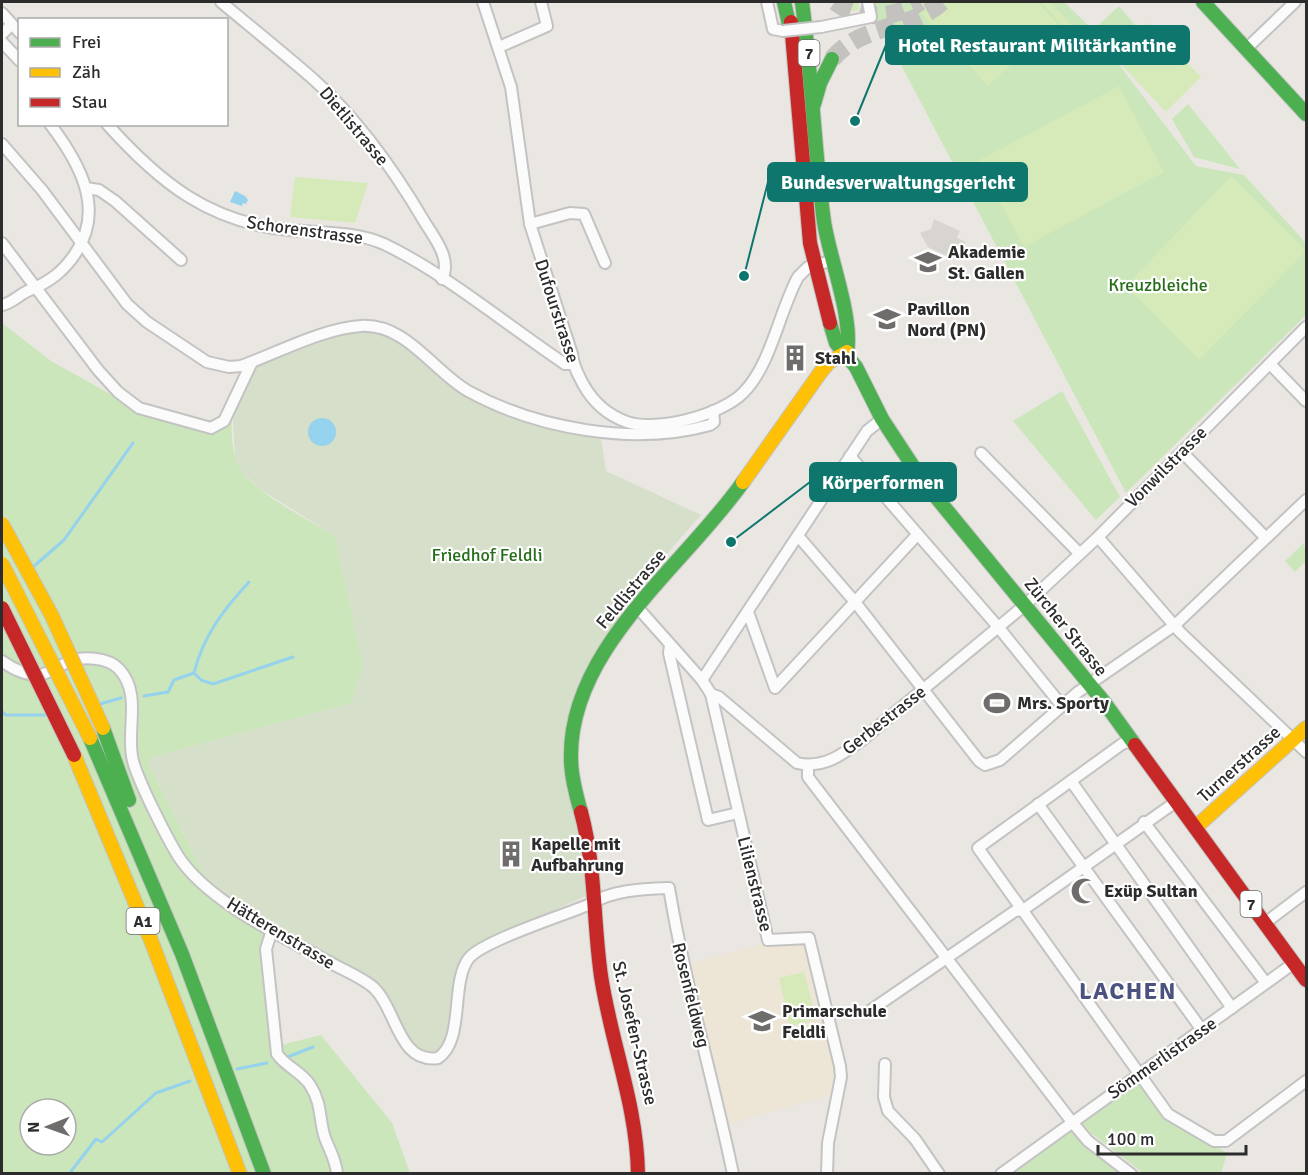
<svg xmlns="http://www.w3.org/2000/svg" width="1308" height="1175" viewBox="0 0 1308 1175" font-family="Signika,sans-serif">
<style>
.education{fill:#ede6d7}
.green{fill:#cae6ba;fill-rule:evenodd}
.cemetery{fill:#d6dfc9}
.pitch{fill:#d5eab8}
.plaza{fill:#d8d5d0}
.water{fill:#95d2ed}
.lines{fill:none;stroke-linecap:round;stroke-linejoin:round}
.stream{stroke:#95d2ed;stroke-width:3}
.highway-tunnel{stroke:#c4c2be;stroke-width:18;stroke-dasharray:18 9;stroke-linecap:butt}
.street-casing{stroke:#c4c3c3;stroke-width:14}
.fast-casing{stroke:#c4c3c3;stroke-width:16}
.slow-casing{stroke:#c4c3c3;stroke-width:16}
.jam-casing{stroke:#c4c3c3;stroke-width:16}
.street{stroke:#fcfbfb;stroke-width:10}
.fast{stroke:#4caf50;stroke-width:14}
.slow{stroke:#ffc107;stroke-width:14}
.jam{stroke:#c62828;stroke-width:14}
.street-bridge-casing{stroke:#c4c3c3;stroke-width:14;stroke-linecap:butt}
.slow-bridge-casing{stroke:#c6c4c2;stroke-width:16;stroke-linecap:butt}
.jam-bridge-casing{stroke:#c6c4c2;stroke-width:16;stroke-linecap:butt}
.street-bridge{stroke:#fcfbfb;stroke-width:10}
.slow-bridge{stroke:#ffc107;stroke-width:14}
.jam-bridge{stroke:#c62828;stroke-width:14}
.labels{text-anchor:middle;stroke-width:4.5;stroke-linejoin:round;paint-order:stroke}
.shield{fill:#fff;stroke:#6b6b6b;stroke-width:1.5}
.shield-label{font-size:16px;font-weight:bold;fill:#2c2c2c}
.street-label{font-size:18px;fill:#2c2c2c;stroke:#fff}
.poi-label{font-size:18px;font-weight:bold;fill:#2c2c2c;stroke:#fff;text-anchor:start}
.park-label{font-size:18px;fill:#266d19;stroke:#fff}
.district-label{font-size:24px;font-weight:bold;letter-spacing:1.5px;fill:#4b527f;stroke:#fff}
.leader{fill:none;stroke:#0f766e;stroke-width:2}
.callout-dot{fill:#0f766e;stroke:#fff;stroke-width:2}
.callout{fill:#0f766e;stroke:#0f766e;stroke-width:2}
.callout-label{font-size:20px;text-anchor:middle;font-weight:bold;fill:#fff}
</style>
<rect width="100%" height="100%" fill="#eae7e2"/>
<path class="education" d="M769,942L803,945L839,1077L835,1094L728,1124L685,965Z"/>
<g class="green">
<path d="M874,2H1064L1093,30L1119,6L1140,31L1115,56L1101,41L1196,166L1244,175L1306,243V315L1126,493L877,19Z"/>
<path d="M1188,104L1240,169L1194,157L1172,119Z"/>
<path d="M2,323L51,361L128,404L211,428L232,404C232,422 230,443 236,460C246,490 308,519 335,536L363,665L352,703L153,757L149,764L209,885L268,923L277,1046L321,1035L392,1123L410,1173H2ZM30,1109H66V1145H30Z"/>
<path d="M1062,391L1120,497L1096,520L1013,421Z"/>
<path d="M1304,543L1306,561L1295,572L1285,561Z"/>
<path d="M1140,1083L1162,1115L1227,1153L1221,1174L1143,1173L1091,1133L1081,1122Z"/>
<path d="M1072,1122L1130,1174H1001Z"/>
</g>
<path class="cemetery" d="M384,329L467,390L514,410L600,432L606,471L701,515L649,574L613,626L572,731L594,877L588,895L491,938L462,962L445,1045L439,1053L423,1056L410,1044L392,1005L209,885L149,764L152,757L352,703L363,665L335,536L260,489L241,471L235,459L232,404L252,362L333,333Z"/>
<g class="pitch">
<path d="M838,2H858L859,10L840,13Z"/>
<path d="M911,2H1037L1057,23L988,86Z"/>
<path d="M1041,2H1050L1079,33L1073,38Z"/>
<path d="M1149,23L1201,77L1166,112L1114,57Z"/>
<path d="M1119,86L1164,172L1024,247L978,161Z"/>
<path d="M1231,176L1306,251L1199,360L1126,286Z"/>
<path d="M295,177L368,183L355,223L290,217Z"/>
<path d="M804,972L816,1019L790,1026L779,978Z"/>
</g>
<path class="plaza" d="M934,219L960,231L957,238L966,242L964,248L955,246L947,256L928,247L920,233L931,229Z"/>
<g class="water">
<path d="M235,191L245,196L248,200L246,204L243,203L242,206L230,202Z"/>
<circle cx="322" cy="432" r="14"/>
</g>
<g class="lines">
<g class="stream">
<path d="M33,567L64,540L133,443"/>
<path d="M194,673C203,636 224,609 249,582"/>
<path d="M144,696L168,692L174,680L194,673L201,680L213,684L293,657"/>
<path d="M100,704L121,698"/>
<path d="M2,712L6,715H47"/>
<path d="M285,1058L313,1047"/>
<path d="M237,1069L267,1063"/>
<path d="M69,1174L96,1139L102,1142L156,1093L190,1081"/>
</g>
<g class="highway-tunnel">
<path d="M835,2C859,20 896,19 920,2"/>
<path d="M832,59C864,22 908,32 942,2"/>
</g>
<g class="street-casing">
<g id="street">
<path d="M221,2C251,27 282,52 312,78C357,118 394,170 424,221C435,239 452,259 442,279"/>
<path d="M483,2L511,87L530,224L572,354C573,366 578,374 583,384C593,402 607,415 627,422C657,432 721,415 743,393C771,365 779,312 798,277L808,267L831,261"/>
<path d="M767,2L773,29L783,31"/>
<path d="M2,13L20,33"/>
<path d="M821,27L871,17L868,2"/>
<path d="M2,34L11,25"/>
<path d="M2,42L20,61"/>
<path d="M499,47L547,26L541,2"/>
<path d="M1246,49L1295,2"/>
<path d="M107,124C159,182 209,223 290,230C320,233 355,231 384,244C445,273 508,326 565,364H572"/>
<path d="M2,144L42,190L127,304L147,322L207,362L229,367L241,366C277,353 324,328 361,326C406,323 433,371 468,391C537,429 634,446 710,425L714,422L713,411"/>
<path d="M86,188L99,190L115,201L181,260"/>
<path d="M530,224L570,213L584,214L605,263"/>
<path d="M2,243L98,370L118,392L139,408L211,428L224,421L252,362"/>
<path d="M2,305C13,303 19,294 30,290C49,282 63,272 75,254C106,209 79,162 50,124"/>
<path d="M1270,364L1306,401"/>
<path d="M1182,452L1266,538"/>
<path d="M981,453L1079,553"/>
<path d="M850,456L999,628L1062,706"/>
<path d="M799,537L855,602L979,761L985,765L1000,760L1078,692L1175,625L1306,500"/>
<path d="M1098,537L1180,632L1306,752"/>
<path d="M638,608L702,680L711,694L719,697L797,763C823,769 842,755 862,740L1025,605L1098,537L1306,327"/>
<path d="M748,612L775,688L917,535"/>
<path d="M670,645L669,653L708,820L738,813"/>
<path d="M2,661C13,669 24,675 39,675C48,674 59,666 68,662C82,656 108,657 119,669C143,695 125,731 133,761C139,783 166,836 178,856C208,902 282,936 329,962C343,970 361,977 373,987C397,1009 398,1064 438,1058C465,1041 450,982 469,958C483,941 564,915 588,905C612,890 641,889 669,888C685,984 713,1078 733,1174"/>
<path d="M702,680L867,431L882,419"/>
<path d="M711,694L768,940L809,938L840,1066L841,1077L828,1143L827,1174"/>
<path d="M1133,740L1122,744L978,848L1168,1114L1214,1141H1226L1306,1081"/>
<path d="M808,766V777L1072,1122L1088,1141L1131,1174"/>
<path d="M1071,781L1232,1008"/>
<path d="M1038,804L1202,1030"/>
<path d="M1144,822L1266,983"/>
<path d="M1265,923L1306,892"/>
<path d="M272,930L266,949L277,1054C286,1067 302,1072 310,1085C322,1103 319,1120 325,1138C330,1151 336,1160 337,1174"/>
<path d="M871,1010L1015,911L1023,910L1177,801"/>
<path d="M885,1064L884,1097L888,1111L915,1139L939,1174"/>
<path d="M1001,1174L1294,963"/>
</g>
</g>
<g class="fast-casing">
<g id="fast">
<path d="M784,2L791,33"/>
<path d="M802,2C812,75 814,149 824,222C830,260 853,317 847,352"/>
<path d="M1203,2L1306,114"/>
<path d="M814,104L820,83L832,59"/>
<path d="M830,323L836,343L856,367L882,419L922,480L1104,702L1135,745"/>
<path d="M103,728L129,800"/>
<path d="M90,738L182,954L264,1174"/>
<path d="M581,812C576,795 571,777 571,759C568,649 685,565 743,482"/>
</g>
</g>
<g class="slow-casing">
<g id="slow">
<path d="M743,482L820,373L829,362L847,352"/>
<path d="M74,755L152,943L240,1174"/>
<path d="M1196,827L1306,728"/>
</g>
</g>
<g class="jam-casing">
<g id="jam">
<path d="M791,22L810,243L830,323"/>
<path d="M1135,745L1306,980"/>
<path d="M581,812C596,868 593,920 601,976C611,1043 637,1105 638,1174"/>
</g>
</g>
<use href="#street" class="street"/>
<use href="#fast" class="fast"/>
<use href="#slow" class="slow"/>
<use href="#jam" class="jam"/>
<g class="street-bridge-casing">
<path id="street-bridge" d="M783,31L821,27"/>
</g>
<g class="slow-bridge-casing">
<g id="slow-bridge">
<path d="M2,524L52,616L103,728"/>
<path d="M2,564L90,738"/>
</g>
</g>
<g class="jam-bridge-casing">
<path id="jam-bridge" d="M2,608L74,755"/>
</g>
<use href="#street-bridge" class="street-bridge"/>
<use href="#slow-bridge" class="slow-bridge"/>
<use href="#jam-bridge" class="jam-bridge"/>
</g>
<defs>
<g id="school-bare" transform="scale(2.07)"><path d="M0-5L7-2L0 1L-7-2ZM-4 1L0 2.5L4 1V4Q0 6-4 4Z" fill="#6e6d6c" stroke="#fff" stroke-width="2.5" paint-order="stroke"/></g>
<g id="building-bare" transform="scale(2.07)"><path d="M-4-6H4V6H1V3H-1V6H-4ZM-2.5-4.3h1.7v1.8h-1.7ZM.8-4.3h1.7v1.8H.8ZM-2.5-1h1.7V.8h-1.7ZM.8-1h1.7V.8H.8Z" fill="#6e6d6c" stroke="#fff" stroke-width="2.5" paint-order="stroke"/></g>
<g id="stadium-bare" transform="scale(2.07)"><path d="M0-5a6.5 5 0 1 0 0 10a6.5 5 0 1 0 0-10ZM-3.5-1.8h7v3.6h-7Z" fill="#6e6d6c" stroke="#fff" stroke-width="2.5" paint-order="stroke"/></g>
<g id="mosque-bare" transform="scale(2.07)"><path d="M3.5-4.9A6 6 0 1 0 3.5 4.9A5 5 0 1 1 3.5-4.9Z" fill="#6e6d6c" stroke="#fff" stroke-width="2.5" paint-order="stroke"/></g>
</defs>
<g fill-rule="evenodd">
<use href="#school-bare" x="928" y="262"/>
<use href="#school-bare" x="887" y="319"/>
<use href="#building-bare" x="795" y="358"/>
<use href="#stadium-bare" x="997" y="703"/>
<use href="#building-bare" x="511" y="854"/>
<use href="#mosque-bare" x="1084" y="891"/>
<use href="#school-bare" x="762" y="1021"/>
</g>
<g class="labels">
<g class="shield">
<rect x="798.5" y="40" width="21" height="26" rx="4.5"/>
<rect x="1240.5" y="891" width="21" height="26" rx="4.5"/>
<rect x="126.5" y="908" width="33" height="26" rx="4.5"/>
</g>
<g class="shield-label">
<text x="809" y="59">7</text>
<text x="1251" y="910">7</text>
<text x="143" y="927">A1</text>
</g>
<g class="street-label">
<text transform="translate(354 126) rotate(50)" y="6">Dietlistrasse</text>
<text transform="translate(305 230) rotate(8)" y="6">Schorenstrasse</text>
<text transform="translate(557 311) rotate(72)" y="6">Dufourstrasse</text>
<text transform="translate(1166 467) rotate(-45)" y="6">Vonwilstrasse</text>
<text transform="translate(631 589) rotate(-50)" y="6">Feldlistrasse</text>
<text transform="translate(1066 627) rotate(51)" y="6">Zürcher Strasse</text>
<text transform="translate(884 720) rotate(-38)" y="6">Gerbestrasse</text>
<text transform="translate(1239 764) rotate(-42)" y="6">Turnerstrasse</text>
<text transform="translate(755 884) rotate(76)" y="6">Lilienstrasse</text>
<text transform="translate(281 933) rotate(31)" y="6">Hätterenstrasse</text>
<text transform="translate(691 995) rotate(76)" y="6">Rosenfeldweg</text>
<text transform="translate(635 1033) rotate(77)" y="6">St. Josefen-Strasse</text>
<text transform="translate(1162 1058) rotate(-35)" y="6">Sömmerlistrasse</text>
</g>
<g class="poi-label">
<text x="948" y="258">Akademie<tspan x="948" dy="21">St. Gallen</tspan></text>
<text x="907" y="315">Pavillon<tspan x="907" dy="21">Nord (PN)</tspan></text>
<text x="815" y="364">Stahl</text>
<text x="1017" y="709">Mrs. Sporty</text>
<text x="531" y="850">Kapelle mit<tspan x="531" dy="21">Aufbahrung</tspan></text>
<text x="1104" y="897">Exüp Sultan</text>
<text x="782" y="1017">Primarschule<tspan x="782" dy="21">Feldli</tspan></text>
</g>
<g class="park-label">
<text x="1158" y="291">Kreuzbleiche</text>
<text x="487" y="561">Friedhof Feldli</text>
</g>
<g class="district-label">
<text x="1128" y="999">LACHEN</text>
</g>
</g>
<path class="leader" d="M855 121L886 45M744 276L768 182M731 542L810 482"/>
<g class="callout-dot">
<circle cx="855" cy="121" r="6"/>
<circle cx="744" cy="276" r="6"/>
<circle cx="731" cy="542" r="6"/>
</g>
<g class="callout">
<rect x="886" y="26" width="303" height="38" rx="6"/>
<rect x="768" y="163" width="259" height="38" rx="6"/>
<rect x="810" y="463" width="146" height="38" rx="6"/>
</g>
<g class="callout-label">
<text x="1037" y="52">Hotel Restaurant Militärkantine</text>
<text x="898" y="189">Bundesverwaltungsgericht</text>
<text x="883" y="489">Körperformen</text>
</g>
<rect width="1308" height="1175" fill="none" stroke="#2c2c2c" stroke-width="6"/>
<rect x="18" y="18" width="210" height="108" fill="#ffffff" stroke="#ababab" stroke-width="1.5"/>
<rect x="30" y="38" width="30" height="9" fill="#4caf50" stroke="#ababab" stroke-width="1.5"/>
<text x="72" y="48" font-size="18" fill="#2c2c2c">Frei</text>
<rect x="30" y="68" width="30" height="9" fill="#ffc107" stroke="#ababab" stroke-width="1.5"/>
<text x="72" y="78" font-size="18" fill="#2c2c2c">Zäh</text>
<rect x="30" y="98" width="30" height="9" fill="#c62828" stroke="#ababab" stroke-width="1.5"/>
<text x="72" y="108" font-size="18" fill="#2c2c2c">Stau</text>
<g transform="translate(48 1127) rotate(269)"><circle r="28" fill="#ffffff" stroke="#ababab" stroke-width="1.5"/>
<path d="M0-4.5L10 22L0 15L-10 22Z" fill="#6e6d6c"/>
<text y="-9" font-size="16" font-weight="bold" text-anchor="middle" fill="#2c2c2c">N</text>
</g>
<path d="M1098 1145v9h148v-9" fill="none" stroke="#2c2c2c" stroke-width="3"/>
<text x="1107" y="1145" font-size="18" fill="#2c2c2c" stroke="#ffffff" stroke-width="4.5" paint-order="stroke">100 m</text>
</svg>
